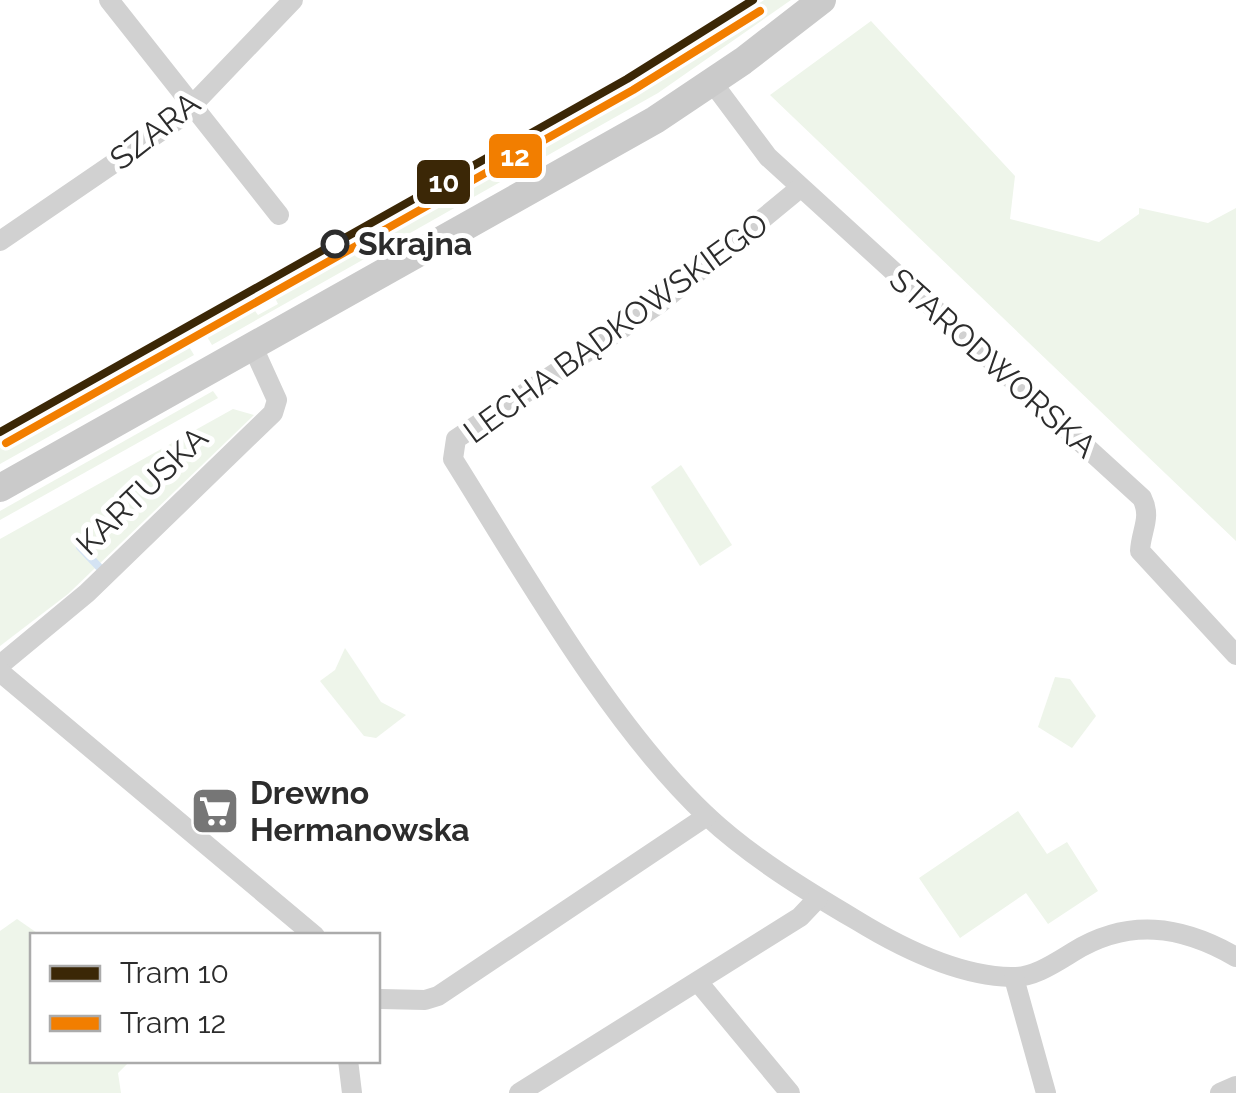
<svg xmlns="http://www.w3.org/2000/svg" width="1236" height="1093" viewBox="0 0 1236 1093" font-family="Raleway,sans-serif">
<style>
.green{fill:#eef5ea}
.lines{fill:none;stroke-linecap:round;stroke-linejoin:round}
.stream{stroke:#d4e3f3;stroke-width:8}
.street{stroke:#d1d1d1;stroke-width:20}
.secondary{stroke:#cacaca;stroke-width:28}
.tram-1-casing{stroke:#fff;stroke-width:15}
.tram-2-casing{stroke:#fff;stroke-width:15}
.tram-1{stroke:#3b2706;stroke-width:8}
.tram-2{stroke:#f27e00;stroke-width:8}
.stop-dot{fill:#fff;stroke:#2c2c2c;stroke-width:5}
.labels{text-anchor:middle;stroke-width:10;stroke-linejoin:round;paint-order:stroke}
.street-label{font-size:32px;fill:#2c2c2c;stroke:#fff}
.stop-label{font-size:32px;font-weight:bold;fill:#2c2c2c;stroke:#fff;text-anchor:start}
.poi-label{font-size:32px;font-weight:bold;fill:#2c2c2c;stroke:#fff;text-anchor:start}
.line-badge{stroke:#fff;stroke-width:4}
.badge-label{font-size:28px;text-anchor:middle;font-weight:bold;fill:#fff}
</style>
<rect width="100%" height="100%" fill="#fff"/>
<g class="green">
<path d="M764,0H791L658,93L212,345L206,335L253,308L258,315L278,304L274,296L367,243L363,234L703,42Z"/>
<path d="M871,21L1015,176L1010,219L1099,242L1139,214V208L1208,223L1236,208V541L770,95Z"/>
<path d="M182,335L194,355L0,464V437Z"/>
<path d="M213,391L218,398L0,520V511Z"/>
<path d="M233,409L254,415L68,594L0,646V539Z"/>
<path d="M681,465L732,545L700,566L651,487Z"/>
<path d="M345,648L381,702L406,715L376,738L364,736L320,681L335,670Z"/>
<path d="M1055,677L1070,679L1096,716L1072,748L1038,727Z"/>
<path d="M1018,811L1047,854L1067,842L1098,891L1048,924L1026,893L960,938L919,878Z"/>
<path d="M17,919L40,935L32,936V1060L130,1061L118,1073L121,1093H0V931Z"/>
</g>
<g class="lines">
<path class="stream" d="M80,547L99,567"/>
<g class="street">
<path d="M109,0L279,215"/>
<path d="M712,82L768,157L1142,498C1152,518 1141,530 1140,551L1236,655"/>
<path d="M800,188L659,304L456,439L453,459C524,572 611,726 707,816C751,857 805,890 856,920C900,947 958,976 1011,977C1033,978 1055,963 1073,952C1128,918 1181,925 1236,957"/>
<path d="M0,241L180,118L293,0"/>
<path d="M0,665L87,593L273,413L277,400L252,345"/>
<path d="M0,672L315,936"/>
<path d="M1014,978L1046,1093"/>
<path d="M698,982L790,1093"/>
<path d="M381,999L425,1000L438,996L707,816"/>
<path d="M348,1060L352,1093"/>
<path d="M519,1093L800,917L818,898"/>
<path d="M1220,1093L1236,1086"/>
</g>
<path class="secondary" d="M0,488L655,120L743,61L822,0"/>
<g class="tram-1-casing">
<path id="tram-1" d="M0,432L627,79L753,0"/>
</g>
<g class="tram-2-casing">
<path id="tram-2" d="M6,443L633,90L760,11"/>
</g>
<use href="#tram-1" class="tram-1"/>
<use href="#tram-2" class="tram-2"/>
</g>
<defs>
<g id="supermarket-square" transform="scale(2.5)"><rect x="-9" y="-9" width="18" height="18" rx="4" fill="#767676" stroke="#fff"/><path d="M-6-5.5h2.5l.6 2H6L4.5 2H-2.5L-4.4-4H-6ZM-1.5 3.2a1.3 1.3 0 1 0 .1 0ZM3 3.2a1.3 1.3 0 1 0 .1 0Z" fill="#fff"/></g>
</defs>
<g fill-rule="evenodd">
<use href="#supermarket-square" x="215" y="811"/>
</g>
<circle class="stop-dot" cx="335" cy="244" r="12"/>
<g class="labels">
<g class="street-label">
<text transform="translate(155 131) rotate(-38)" y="11">SZARA</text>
<text transform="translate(616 328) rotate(-36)" y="11">LECHA BĄDKOWSKIEGO</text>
<text transform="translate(993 363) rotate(42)" y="11">STARODWORSKA</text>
<text transform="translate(142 491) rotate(-44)" y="11">KARTUSKA</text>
</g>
<g class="stop-label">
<text x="358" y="255">Skrajna</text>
</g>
<g class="poi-label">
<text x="250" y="804">Drewno<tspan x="250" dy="37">Hermanowska</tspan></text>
</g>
</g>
<g class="line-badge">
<rect x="487" y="132" width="57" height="48" rx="10" fill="#f27e00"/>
<rect x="415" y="158" width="57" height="48" rx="10" fill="#3b2706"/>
</g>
<g class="badge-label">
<text x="515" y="166">12</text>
<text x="444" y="192">10</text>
</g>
<rect x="30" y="933" width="350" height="130" fill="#ffffff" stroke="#ababab" stroke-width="2.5"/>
<rect x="50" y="966" width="50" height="15" fill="#3b2706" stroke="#ababab" stroke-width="2.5"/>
<text x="120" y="983" font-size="30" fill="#2c2c2c">Tram 10</text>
<rect x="50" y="1016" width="50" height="15" fill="#f27e00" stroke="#ababab" stroke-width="2.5"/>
<text x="120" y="1033" font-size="30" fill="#2c2c2c">Tram 12</text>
</svg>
